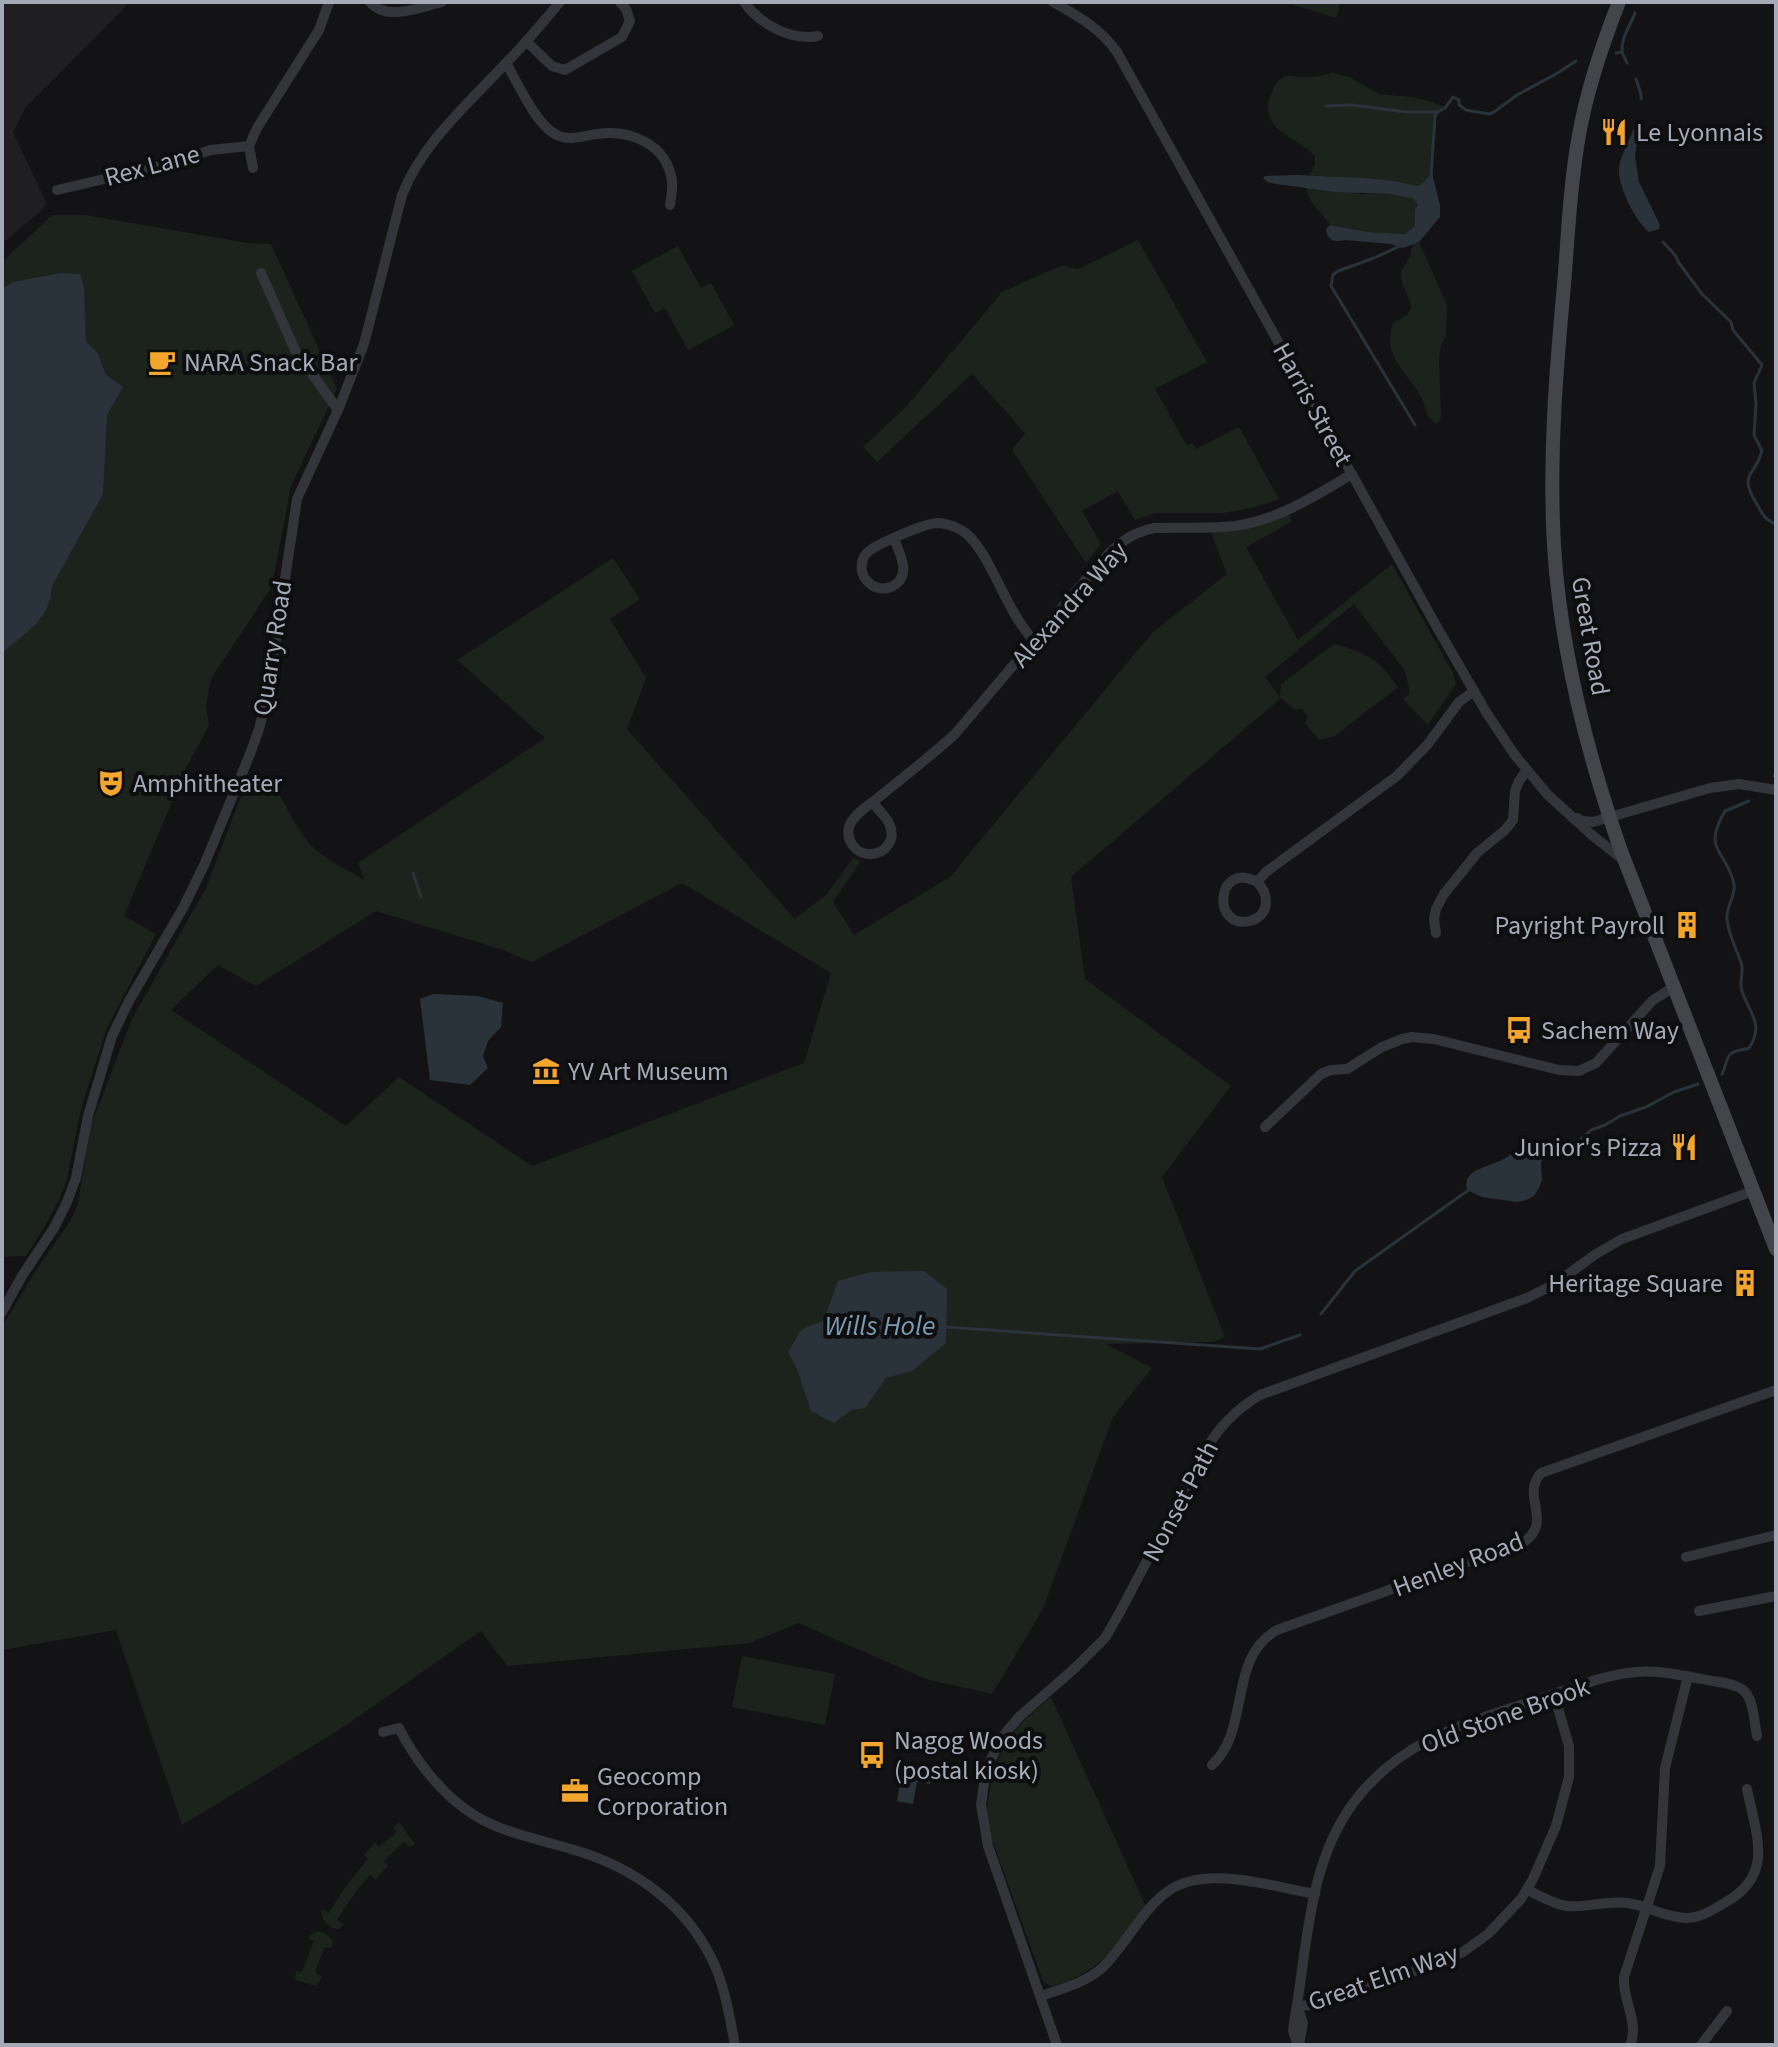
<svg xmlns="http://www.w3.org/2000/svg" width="1778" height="2047" viewBox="0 0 1778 2047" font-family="'Source Sans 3',sans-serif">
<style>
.built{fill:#1f1f22}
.green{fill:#1b231c;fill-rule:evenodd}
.water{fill:#293339}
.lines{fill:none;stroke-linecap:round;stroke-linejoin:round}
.stream{stroke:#293339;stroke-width:3}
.minor{stroke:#34353a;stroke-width:10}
.secondary{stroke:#42454a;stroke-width:14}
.labels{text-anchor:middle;stroke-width:8;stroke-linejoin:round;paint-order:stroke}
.poi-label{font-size:26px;fill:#a5abb6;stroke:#0e0e10;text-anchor:start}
.street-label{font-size:26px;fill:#a5abb6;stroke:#0e0e10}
.water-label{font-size:28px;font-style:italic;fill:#7b9bb1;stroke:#0e0e10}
</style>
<rect width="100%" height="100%" fill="#131315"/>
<path class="built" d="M2,2H130L26,107L13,132L46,202L43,209L2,244Z"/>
<g class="green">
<path d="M1295,2H1341L1336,18L1294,5Z"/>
<path d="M1333,73L1349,77L1379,94L1410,97L1433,102L1445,108L1438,112L1435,116L1432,173L1423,183L1417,186L1395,181L1309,175L1315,165V156C1298,138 1258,129 1270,97C1272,90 1277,80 1284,77C1291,74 1295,77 1302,77C1312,78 1323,75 1333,73Z"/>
<path d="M1306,187L1360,194H1391L1414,199L1418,205L1415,210V226L1405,234L1368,232L1330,225C1322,212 1308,203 1306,187Z"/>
<path d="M52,215H85L248,243L271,244L337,389L291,486L272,586L211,679L206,706L209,726L187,766L124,916L156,934L107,1028L81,1108L67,1179L59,1200L45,1226L26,1256L2,1257V262Z"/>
<path d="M1138,240L1207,362L1155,389L1187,446L1192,443L1196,449L1239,427L1279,499L1252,508L1223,513H1156L1135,520L1118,491L1082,511L1101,544L1086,563L1012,450L1025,433L972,374L877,462L863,447L906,407L1002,292L1063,265L1078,269Z"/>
<path d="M1419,242L1447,305L1446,335L1441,345L1439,361L1441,415L1440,420L1437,424C1426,418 1426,408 1421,397C1413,380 1396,368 1391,348C1389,340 1391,332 1393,323C1429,308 1399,294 1401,275C1401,269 1407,264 1409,258C1411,255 1412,249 1412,245Z"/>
<path d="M678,246L701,288L711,283L734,325L688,350L665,308L655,313L632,271Z"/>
<path d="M1289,514L1291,522L1246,547L1298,640L1392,564L1453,673L1456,684L1428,725L1403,699L1410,693L1405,671L1354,604L1265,677L1280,697L1281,684C1300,671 1316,656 1335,644C1370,655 1376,657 1398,687L1335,736L1319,740L1305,723L1308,718L1302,709L1295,710L1281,698L1071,877L1085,979L1231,1086L1162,1177L1225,1337L1214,1342L1106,1344L1152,1368L1113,1417L1043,1609L992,1694L929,1680L798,1623L750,1643L507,1666L481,1631L339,1730L182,1825L116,1630L2,1650V1327L36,1270L71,1220L78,1203L91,1125L132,1019L206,888L245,786L268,774C280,794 299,835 315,849C330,862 348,870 364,880L358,863L545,738L457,660L613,558L640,599L610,619L646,678L627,729L795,919L827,894L853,858L861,861L833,902L854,935L950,877L1152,633L1227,574L1210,530ZM682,883L831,973L804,1063L532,1166L399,1077L346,1126L171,1010L218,965L256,986L376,911L500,949L532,962Z"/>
<path d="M742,1656L835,1674L825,1725L732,1707Z"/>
<path d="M1051,1697L1146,1907C1122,1939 1104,1968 1065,1982C1056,1986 1050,1988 1043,1981L990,1834L987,1808L993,1773L1004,1746L1022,1722Z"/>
<path d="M399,1822L415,1844L410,1847L404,1842L384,1861L388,1866L375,1880L370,1875L356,1891L337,1920L343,1924L340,1929L332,1928L323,1920L321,1911L323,1909L329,1913L346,1886L368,1859L364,1855L375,1842L379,1847L397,1832L393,1828Z"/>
<path d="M320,1931L329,1936L333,1942L331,1948L325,1947L315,1972L322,1977L316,1986L295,1980L296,1971L302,1972L314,1941L308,1939L310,1935Z"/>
</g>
<g class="water">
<path d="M1636,129L1639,130L1635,156L1639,182L1660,225L1659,229L1649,232C1635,221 1617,185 1619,167C1621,155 1629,142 1633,130Z"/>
<path d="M1432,173L1440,205V217L1419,242L1403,248L1390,244L1345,240C1334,243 1327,240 1326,229L1330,225L1368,232L1405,234L1415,226V210L1418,205L1414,199L1391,194L1335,192L1276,184L1267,182L1263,178L1265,176L1298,175L1364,178L1395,181L1417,186L1423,183Z"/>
<path d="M61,273L80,274L84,287L86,341L98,354L106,375L123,387L107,415L103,494L52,586C50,620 26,632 2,653V289L13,282Z"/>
<path d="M433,994L478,996L503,1003L501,1027L488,1041L483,1056L488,1068L470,1085L430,1080L420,999Z"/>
<path d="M1524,1146L1537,1149L1548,1148V1153L1541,1162L1542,1180L1539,1188L1534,1196L1526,1200L1517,1202L1482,1197L1467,1190C1461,1170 1488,1167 1502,1160C1510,1156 1516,1150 1524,1146Z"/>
<path d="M924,1271L947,1289L946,1343L912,1371L886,1378L865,1408L851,1410L834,1423L811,1411L797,1369L788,1352L801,1330L824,1320L838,1281L871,1272Z"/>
<path d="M903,1766L933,1771L930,1784L917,1782L913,1804L897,1801Z"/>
</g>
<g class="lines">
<g class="stream">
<path d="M1622,52L1627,63"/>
<path d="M1616,53L1622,52C1621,36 1630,27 1635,13"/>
<path d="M1636,79L1641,94V99"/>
<path d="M1326,106L1352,105L1406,112H1438L1445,108L1453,97L1459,100V105L1466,110L1489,114L1494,112L1517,95L1556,74L1576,61"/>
<path d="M1431,176L1435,116L1438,112"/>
<path d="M1663,242L1675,255L1679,263L1702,294L1731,322L1733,330L1762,365L1754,383L1756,404L1754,435L1762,451C1754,479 1737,472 1758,506C1763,515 1766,521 1776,524"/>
<path d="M1400,246L1374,258L1338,271L1333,275L1331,286L1415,425"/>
<path d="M1774,776L1776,773"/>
<path d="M413,873L421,897"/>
<path d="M1722,1074C1726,1068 1725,1057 1732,1053C1736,1050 1744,1050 1749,1048C1765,1024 1749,1013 1742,991C1739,983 1743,975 1742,966C1738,951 1728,935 1727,919C1726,906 1736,896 1734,884C1727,850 1701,852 1725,811L1749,801"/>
<path d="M1564,1144L1580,1140L1591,1130L1605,1125L1620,1116L1646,1107L1674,1092L1698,1084"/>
<path d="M1321,1314L1355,1271L1470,1189"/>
<path d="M946,1327L1260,1349L1300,1335"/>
</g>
<g class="minor">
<path d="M370,2C387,22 421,7 442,2"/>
<path d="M744,2C760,24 790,41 818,36"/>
<path d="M1053,2C1078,16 1100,28 1117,52L1434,622L1486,712L1514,754L1547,794L1593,836L1625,861"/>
<path d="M526,41L552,66L565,70L622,37L630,21L626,9L620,2"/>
<path d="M506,63C518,83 535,123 555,134C568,142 583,136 597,134C630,129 667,144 672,181C673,188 671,197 670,205"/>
<path d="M253,168L249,146L257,128L319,30L329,2"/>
<path d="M57,190L152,168L211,150L249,146"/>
<path d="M261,273L295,350L338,410"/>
<path d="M894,539C900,554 913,577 891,587C886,589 879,589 873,586C868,583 864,578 862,572C861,566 862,560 865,555C872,545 924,524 937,523C945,523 954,526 961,530C982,541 1000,590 1013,611C1019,622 1026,632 1034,641"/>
<path d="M873,803C881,813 895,824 891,839C885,857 861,859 852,844C847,837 847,828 852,821C858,811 871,804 879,797C905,776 931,756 955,734L1100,563C1116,545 1130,533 1154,528C1181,527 1208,529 1235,526C1278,520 1315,496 1352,474"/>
<path d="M1577,818L1582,821L1593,822L1710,788L1739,784L1776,790"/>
<path d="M1257,882C1270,894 1270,916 1250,921C1211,930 1216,860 1257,882L1266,872L1397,776L1428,744L1459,702L1474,691"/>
<path d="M1436,933L1434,919L1436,909L1444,894L1477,853L1505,830L1513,820L1515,791L1519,781L1527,770"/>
<path d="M1265,1127L1321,1074L1331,1070L1347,1069L1382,1047L1402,1039L1412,1037L1434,1039L1559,1070L1579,1071L1596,1063L1652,1001L1675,986"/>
<path d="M2,1312L22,1276L54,1228L67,1202L76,1178L88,1116L112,1036L129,1001L183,908L205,863L250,754L259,729L268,692L297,499L338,410L364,344L402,195C423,142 468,104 506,63C525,44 542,23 560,2"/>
<path d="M1686,1557L1776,1535"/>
<path d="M1699,1611L1776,1596"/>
<path d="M383,1732L399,1728C415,1760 443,1796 474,1815C503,1833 538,1839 571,1849C635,1867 689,1906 716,1968C726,1993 730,2019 735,2045"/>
<path d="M1212,1765C1251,1730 1227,1658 1277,1630L1524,1542C1554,1520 1520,1497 1541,1473L1776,1390"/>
<path d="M1528,1890C1540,1896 1553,1904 1567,1906C1587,1908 1607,1900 1628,1903C1648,1906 1666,1918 1687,1918C1701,1918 1714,1909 1726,1902C1775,1874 1756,1835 1747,1789"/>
<path d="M1041,1996C1061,1989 1085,1983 1102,1968C1130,1942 1148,1893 1187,1882C1224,1871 1277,1887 1315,1894"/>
<path d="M1297,2006L1312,2005L1441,1962L1463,1952L1488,1934L1521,1899L1533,1879L1556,1826L1569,1777V1746L1554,1694"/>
<path d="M1298,2008L1303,2023L1299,2045"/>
<path d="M1057,2045L988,1846L981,1805L986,1769L1003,1736L1019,1717L1075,1668L1105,1638L1120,1612L1203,1454C1218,1428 1235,1410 1260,1395L1527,1298L1553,1285L1596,1254L1622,1239L1753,1191"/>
<path d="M1298,2045L1293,2031L1294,2022C1308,1947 1307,1865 1354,1802C1402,1738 1470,1722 1542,1698C1573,1688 1603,1675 1636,1672C1658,1670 1680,1675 1702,1679C1714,1682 1733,1682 1743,1690C1754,1699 1754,1722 1757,1736"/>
<path d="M1630,2045C1640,2023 1622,2000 1624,1977L1660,1866L1665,1768L1688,1676"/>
<path d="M1701,2045L1727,2011"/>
</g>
<path class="secondary" d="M1619,2C1602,45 1587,90 1579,135C1570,184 1568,236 1564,285C1556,371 1549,459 1554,545C1560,649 1587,753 1621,851L1776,1249"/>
</g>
<defs>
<g id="restaurant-bare" transform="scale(2.16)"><path d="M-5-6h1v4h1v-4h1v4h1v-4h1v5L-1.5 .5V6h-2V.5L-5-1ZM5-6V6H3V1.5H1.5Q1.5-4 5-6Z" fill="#f3a62d" stroke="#0e0e10" stroke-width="2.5" paint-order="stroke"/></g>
<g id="cafe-bare" transform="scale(2.16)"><path d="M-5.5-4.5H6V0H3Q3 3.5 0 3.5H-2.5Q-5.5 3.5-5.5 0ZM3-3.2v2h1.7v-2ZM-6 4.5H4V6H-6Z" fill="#f3a62d" stroke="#0e0e10" stroke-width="2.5" paint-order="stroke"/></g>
<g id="theatre-bare" transform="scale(2.16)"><path d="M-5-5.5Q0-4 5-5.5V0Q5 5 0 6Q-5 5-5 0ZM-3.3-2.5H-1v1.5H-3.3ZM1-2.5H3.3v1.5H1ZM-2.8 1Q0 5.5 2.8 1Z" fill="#f3a62d" stroke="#0e0e10" stroke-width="2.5" paint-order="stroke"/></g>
<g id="building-bare" transform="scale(2.16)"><path d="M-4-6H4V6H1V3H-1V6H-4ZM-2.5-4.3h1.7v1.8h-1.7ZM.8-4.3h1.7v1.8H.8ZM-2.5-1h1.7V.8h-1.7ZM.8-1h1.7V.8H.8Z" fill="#f3a62d" stroke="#0e0e10" stroke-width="2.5" paint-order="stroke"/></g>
<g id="bus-bare" transform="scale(2.16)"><path d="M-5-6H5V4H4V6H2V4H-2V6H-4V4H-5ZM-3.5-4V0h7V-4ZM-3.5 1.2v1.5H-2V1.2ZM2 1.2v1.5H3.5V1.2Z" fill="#f3a62d" stroke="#0e0e10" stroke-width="2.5" paint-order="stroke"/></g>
<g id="museum-bare" transform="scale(2.16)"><path d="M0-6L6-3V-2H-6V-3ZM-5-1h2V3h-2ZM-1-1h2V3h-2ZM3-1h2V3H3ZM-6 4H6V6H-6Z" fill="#f3a62d" stroke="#0e0e10" stroke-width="2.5" paint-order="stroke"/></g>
<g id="office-bare" transform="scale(2.16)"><path d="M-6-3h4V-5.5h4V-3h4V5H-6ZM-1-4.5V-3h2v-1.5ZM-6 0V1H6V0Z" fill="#f3a62d" stroke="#0e0e10" stroke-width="2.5" paint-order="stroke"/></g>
</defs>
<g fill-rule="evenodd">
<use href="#restaurant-bare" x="1614" y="132"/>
<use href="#cafe-bare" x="162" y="362"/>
<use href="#theatre-bare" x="111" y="783"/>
<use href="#building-bare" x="1687" y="925"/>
<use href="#bus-bare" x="1519" y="1030"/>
<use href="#museum-bare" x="546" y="1071"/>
<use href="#restaurant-bare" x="1684" y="1147"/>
<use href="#building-bare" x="1745" y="1283"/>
<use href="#bus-bare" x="872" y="1755"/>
<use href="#office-bare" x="575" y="1791"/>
</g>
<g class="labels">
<g class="poi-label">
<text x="1636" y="141">Le Lyonnais</text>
<text x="184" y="371">NARA Snack Bar</text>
<text x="133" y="792">Amphitheater</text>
<text x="1665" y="934" text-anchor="end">Payright Payroll</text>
<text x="1541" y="1039">Sachem Way</text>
<text x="568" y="1080">YV Art Museum</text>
<text x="1662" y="1156" text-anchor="end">Junior's Pizza</text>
<text x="1723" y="1292" text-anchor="end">Heritage Square</text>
<text x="894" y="1749">Nagog Woods<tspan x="894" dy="30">(postal kiosk)</tspan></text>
<text x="597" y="1785">Geocomp<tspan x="597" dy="30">Corporation</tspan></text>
</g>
<g class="street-label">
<text transform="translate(152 165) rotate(-15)" y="9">Rex Lane</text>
<text transform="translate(1313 404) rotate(61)" y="9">Harris Street</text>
<text transform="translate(1069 604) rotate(-48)" y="9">Alexandra Way</text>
<text transform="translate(1591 636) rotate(80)" y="9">Great Road</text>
<text transform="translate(272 648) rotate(-81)" y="9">Quarry Road</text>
<text transform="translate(1180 1501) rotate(-62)" y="9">Nonset Path</text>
<text transform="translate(1458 1564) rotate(-21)" y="9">Henley Road</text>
<text transform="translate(1505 1715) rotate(-20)" y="9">Old Stone Brook</text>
<text transform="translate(1383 1977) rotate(-19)" y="9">Great Elm Way</text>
</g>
<g class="water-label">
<text x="880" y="1335">Wills Hole</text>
</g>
</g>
<rect width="1778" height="2047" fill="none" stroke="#a5abb6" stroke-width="8"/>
</svg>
